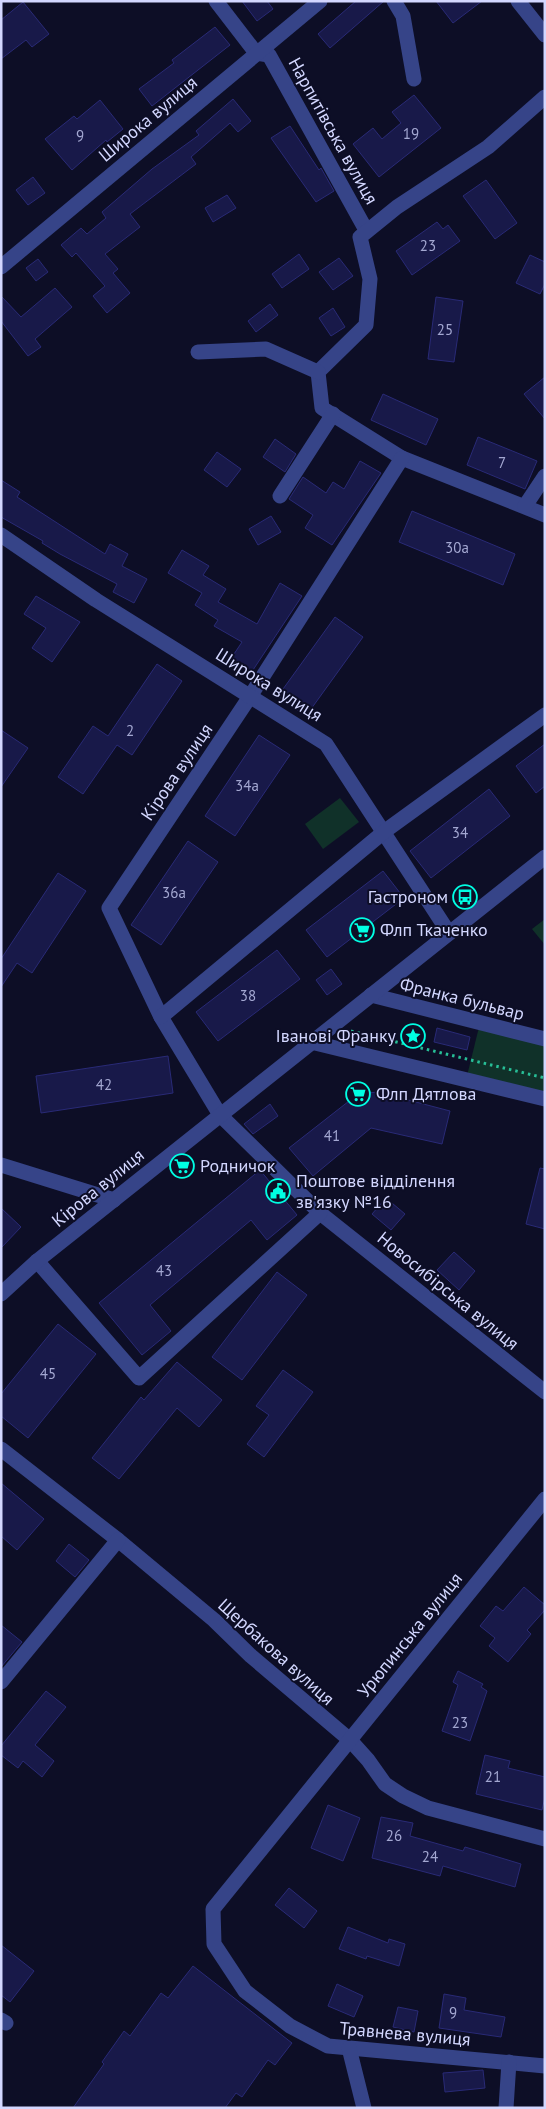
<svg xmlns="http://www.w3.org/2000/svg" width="546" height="2109" viewBox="0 0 546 2109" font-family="'PT Sans',sans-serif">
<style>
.green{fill:#103129}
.building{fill:#181949;stroke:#292a76}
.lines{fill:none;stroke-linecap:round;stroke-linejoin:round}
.path{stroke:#27be96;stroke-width:3;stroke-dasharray:2.5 4;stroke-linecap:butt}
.minor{stroke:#364488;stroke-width:15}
.labels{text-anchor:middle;stroke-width:4;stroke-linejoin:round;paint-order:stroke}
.number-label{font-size:15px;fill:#a4a8d2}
.street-label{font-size:18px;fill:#d3d7ff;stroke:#0d0e26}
.poi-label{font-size:18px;fill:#d3d7ff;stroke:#0d0e26;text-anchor:start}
</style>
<rect width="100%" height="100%" fill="#0d0e26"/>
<g class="green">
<path d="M340,798L359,822L323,849L305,824Z"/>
<path d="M545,919V945L532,929Z"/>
<path d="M480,1023L545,1039V1099L466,1080Z"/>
</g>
<g class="building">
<path d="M242,1H267L273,9L257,21Z"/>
<path d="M356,1H384L330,48L318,34Z"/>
<path d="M436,1H482L453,23Z"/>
<path d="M23,2L49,34L32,47L26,40L1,59V20Z"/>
<path d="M215,27L230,45L152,106L139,89L174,63L172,60Z"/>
<path d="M414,95L441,128L379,177L353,144L373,128L382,139L401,123L392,112Z"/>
<path d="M233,99L251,121L238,132L230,123L191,157L196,164L130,214L140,227L105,254L118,269L113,273L130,293L107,313L93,296L105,286L76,253L72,257L61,245L81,228L87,234L106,218L102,212L152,169L199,135L196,131Z"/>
<path d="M100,100L123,129L107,142L106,140L72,170L45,139L74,116L77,119Z"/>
<path d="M290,126L319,170L321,168L334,191L316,202L271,138Z"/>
<path d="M33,177L45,193L28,205L16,190Z"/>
<path d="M486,180L517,223L495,239L463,196Z"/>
<path d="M227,195L236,208L213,222L205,208Z"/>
<path d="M437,222L443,229L448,225L460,241L412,275L396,251Z"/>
<path d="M299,254L309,269L282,288L272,274Z"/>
<path d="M530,255L545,262V284L540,294L516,283Z"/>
<path d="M339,258L353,276L333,290L319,272Z"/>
<path d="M38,259L48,272L36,281L26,268Z"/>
<path d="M55,288L72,307L35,339L41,347L28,356L1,321V296L21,317Z"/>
<path d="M436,297L463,301L454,362L428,359Z"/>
<path d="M270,304L278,315L256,332L248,321Z"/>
<path d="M333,308L345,327L331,336L319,318Z"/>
<path d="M545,377V419L524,394Z"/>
<path d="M383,394L438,419L426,445L371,420Z"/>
<path d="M478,437L537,461L525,489L467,465Z"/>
<path d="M275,439L296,454L285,472L263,457Z"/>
<path d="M217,452L241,469L227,487L204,470Z"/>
<path d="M360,461L381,473L332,545L305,528L313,515L289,499L303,477L326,493L333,482L344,489Z"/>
<path d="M1,480L20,492L17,497L105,554L110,544L128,554L122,566L147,579L134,603L113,592L117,584L60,554L42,543L43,541L1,517Z"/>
<path d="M412,511L515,554L503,585L399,542Z"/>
<path d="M271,516L281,532L258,545L249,529Z"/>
<path d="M182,550L209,566L203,575L226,589L218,602L257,624L280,583L302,596L251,673L230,660L242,642L214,626L218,620L195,605L202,593L168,573Z"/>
<path d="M36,596L80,622L52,662L32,648L46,628L24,614Z"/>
<path d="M335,617L363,637L306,716L278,696Z"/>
<path d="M157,664L182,681L132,755L117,745L83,794L58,777L93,726L108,736Z"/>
<path d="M1,730L28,748L1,787Z"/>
<path d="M259,735L290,755L235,836L205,816Z"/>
<path d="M545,744V786L536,793L516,766Z"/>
<path d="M489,789L510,816L431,878L410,851Z"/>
<path d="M188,841L218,862L161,945L131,925Z"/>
<path d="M383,871L404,898L327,957L306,930Z"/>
<path d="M58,873L86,891L32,973L17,963L1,987V959Z"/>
<path d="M277,950L300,979L218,1041L196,1012Z"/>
<path d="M331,969L342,984L327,995L316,980Z"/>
<path d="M437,1028L470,1037L467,1050L434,1042Z"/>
<path d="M168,1056L173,1093L41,1113L36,1076Z"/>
<path d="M378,1092L450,1111L442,1144L371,1128L313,1176L289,1148L358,1094Z"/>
<path d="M270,1104L278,1116L253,1134L244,1124Z"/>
<path d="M540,1168L545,1169V1229L526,1224Z"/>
<path d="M260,1170L297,1215L267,1240L251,1220L150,1305L171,1331L142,1355L99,1303Z"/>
<path d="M386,1198L405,1214L391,1230L372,1214Z"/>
<path d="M1,1208L21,1227L1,1248Z"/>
<path d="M454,1252L475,1271L459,1290L437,1270Z"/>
<path d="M277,1272L307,1295L242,1380L212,1357Z"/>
<path d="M58,1324L96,1354L28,1438L1,1416V1394Z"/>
<path d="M177,1362L222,1400L199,1427L177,1408L119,1479L92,1458L141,1397L144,1400Z"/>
<path d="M283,1370L313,1392L264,1457L247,1444L269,1415L256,1406Z"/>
<path d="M1,1483L44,1519L17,1550L1,1536Z"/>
<path d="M69,1544L89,1560L75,1577L56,1561Z"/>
<path d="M524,1587L545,1605V1610L527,1630L531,1634L508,1662L489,1646L495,1638L480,1626L496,1606L503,1611Z"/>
<path d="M1,1625L22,1642L1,1667Z"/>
<path d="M458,1671L483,1684L481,1687L487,1691L470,1741L442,1731L458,1685L453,1682Z"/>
<path d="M46,1691L66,1707L35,1745L54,1761L42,1777L23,1761L18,1768L1,1755V1746Z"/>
<path d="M485,1755L510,1761L508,1768L545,1777V1797L542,1810L476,1794Z"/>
<path d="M328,1805L360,1818L343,1861L311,1848Z"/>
<path d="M381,1817L413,1823L410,1836L463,1851L465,1847L521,1864L515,1887L443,1866L440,1876L372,1858Z"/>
<path d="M289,1888L317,1911L304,1928L275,1905Z"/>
<path d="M348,1927L388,1943L389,1939L405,1944L399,1966L367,1956L366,1959L339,1949Z"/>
<path d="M1,1945L34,1971L10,2002L1,1995Z"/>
<path d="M193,1966L292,2043L275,2065L268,2060L242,2097L236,2093L225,2108H73L104,2064L102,2062L124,2031L130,2036L161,1993L168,1998Z"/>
<path d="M337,1984L363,1996L354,2017L328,2006Z"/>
<path d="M444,1994L466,1998L464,2010L505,2017L501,2037L439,2028Z"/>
<path d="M398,2007L418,2011L414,2032L393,2027Z"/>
<path d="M483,2070L485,2088L445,2092L443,2073Z"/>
</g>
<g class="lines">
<path class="path" d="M351,1031L545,1078"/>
<g class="minor">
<path d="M216,1L256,53L269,55L366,230"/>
<path d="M394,1L403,16L414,79"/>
<path d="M518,1L545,35"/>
<path d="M545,97L488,147L397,207L360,237L370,279L366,325L318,372L322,408L402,458L545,515"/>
<path d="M1,267L320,1"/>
<path d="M198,352L266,349L318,372"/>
<path d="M402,458L251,695L109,908L161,1017L220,1115L320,1213L545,1392"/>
<path d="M280,496L333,414"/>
<path d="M525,506L545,476"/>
<path d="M1,535L96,600L326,744L449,933"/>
<path d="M371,995L545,1039"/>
<path d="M161,1017L385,831L545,715"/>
<path d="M311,1042L545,1099"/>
<path d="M1,1165L114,1200"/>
<path d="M37,1261L139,1378L320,1213"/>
<path d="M1,1294L37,1261L545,857"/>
<path d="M1,1449L118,1540L214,1620L251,1656L350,1740L368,1760L385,1784L403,1796L428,1808L545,1839"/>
<path d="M545,1499L213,1909L214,1944L245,1991L290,2026L328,2046L545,2066"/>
<path d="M1,1682L118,1540"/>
<path d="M1,2020L6,2023"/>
<path d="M349,2048L364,2108"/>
<path d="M506,2108L509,2062"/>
</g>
</g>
<defs>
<g id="bus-ring" transform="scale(1.25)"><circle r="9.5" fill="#0d0e26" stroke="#00fee3" stroke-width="1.5"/><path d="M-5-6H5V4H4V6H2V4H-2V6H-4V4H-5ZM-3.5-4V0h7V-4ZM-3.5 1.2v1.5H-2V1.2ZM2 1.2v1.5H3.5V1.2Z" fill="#00fee3"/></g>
<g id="supermarket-ring" transform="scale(1.25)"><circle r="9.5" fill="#0d0e26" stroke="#00fee3" stroke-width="1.5"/><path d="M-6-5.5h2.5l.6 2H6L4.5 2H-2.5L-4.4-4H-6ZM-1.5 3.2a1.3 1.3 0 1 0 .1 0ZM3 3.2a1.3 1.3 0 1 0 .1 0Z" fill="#00fee3"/></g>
<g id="sight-ring" transform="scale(1.25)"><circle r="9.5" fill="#0d0e26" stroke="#00fee3" stroke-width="1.5"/><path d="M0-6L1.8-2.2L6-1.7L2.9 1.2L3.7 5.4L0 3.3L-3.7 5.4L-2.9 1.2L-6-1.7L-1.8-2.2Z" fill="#00fee3"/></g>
<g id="civic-ring" transform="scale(1.25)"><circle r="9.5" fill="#0d0e26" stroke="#00fee3" stroke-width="1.5"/><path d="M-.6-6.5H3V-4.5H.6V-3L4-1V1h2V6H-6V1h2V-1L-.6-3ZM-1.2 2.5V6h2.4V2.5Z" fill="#00fee3"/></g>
</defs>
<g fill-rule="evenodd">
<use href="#bus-ring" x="465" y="897"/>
<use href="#supermarket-ring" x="362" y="930"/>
<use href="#sight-ring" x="413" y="1036"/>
<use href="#supermarket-ring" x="358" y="1094"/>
<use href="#supermarket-ring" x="182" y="1166"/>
<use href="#civic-ring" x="278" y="1191"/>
</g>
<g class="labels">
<g class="number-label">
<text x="411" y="139">19</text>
<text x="80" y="141">9</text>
<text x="428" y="251">23</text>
<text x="445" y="335">25</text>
<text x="502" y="468">7</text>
<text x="457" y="553">30а</text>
<text x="130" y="736">2</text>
<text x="247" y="791">34а</text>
<text x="460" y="838">34</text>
<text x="174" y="898">36а</text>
<text x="248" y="1001">38</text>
<text x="104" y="1090">42</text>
<text x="332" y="1141">41</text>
<text x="164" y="1276">43</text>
<text x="48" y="1379">45</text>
<text x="460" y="1728">23</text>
<text x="493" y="1782">21</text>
<text x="394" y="1841">26</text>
<text x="430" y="1862">24</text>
<text x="453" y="2018">9</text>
</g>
<g class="street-label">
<text transform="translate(148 119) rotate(-40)" y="6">Широка вулиця</text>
<text transform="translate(333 131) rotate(61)" y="6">Нарпитівська вулиця</text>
<text transform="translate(269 685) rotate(32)" y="6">Широка вулиця</text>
<text transform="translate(177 772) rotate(-56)" y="6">Кірова вулиця</text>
<text transform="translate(462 999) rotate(14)" y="6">Франка бульвар</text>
<text transform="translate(98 1188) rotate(-39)" y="6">Кірова вулиця</text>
<text transform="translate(448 1291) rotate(39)" y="6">Новосибірська вулиця</text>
<text transform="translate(410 1635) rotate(-51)" y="6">Урюпинська вулиця</text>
<text transform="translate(276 1652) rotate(42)" y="6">Щербакова вулиця</text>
<text transform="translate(405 2034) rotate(5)" y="6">Травнева вулиця</text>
</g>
<g class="poi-label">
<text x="448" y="903" text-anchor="end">Гастроном</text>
<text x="380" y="936">Флп Ткаченко</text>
<text x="396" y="1042" text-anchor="end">Іванові Франку</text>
<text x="376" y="1100">Флп Дятлова</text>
<text x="200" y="1172">Родничок</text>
<text x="296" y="1187">Поштове відділення<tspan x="296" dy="21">зв'язку №16</tspan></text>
</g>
</g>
<rect width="546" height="2109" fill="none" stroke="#d3d7ff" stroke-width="5"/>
</svg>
